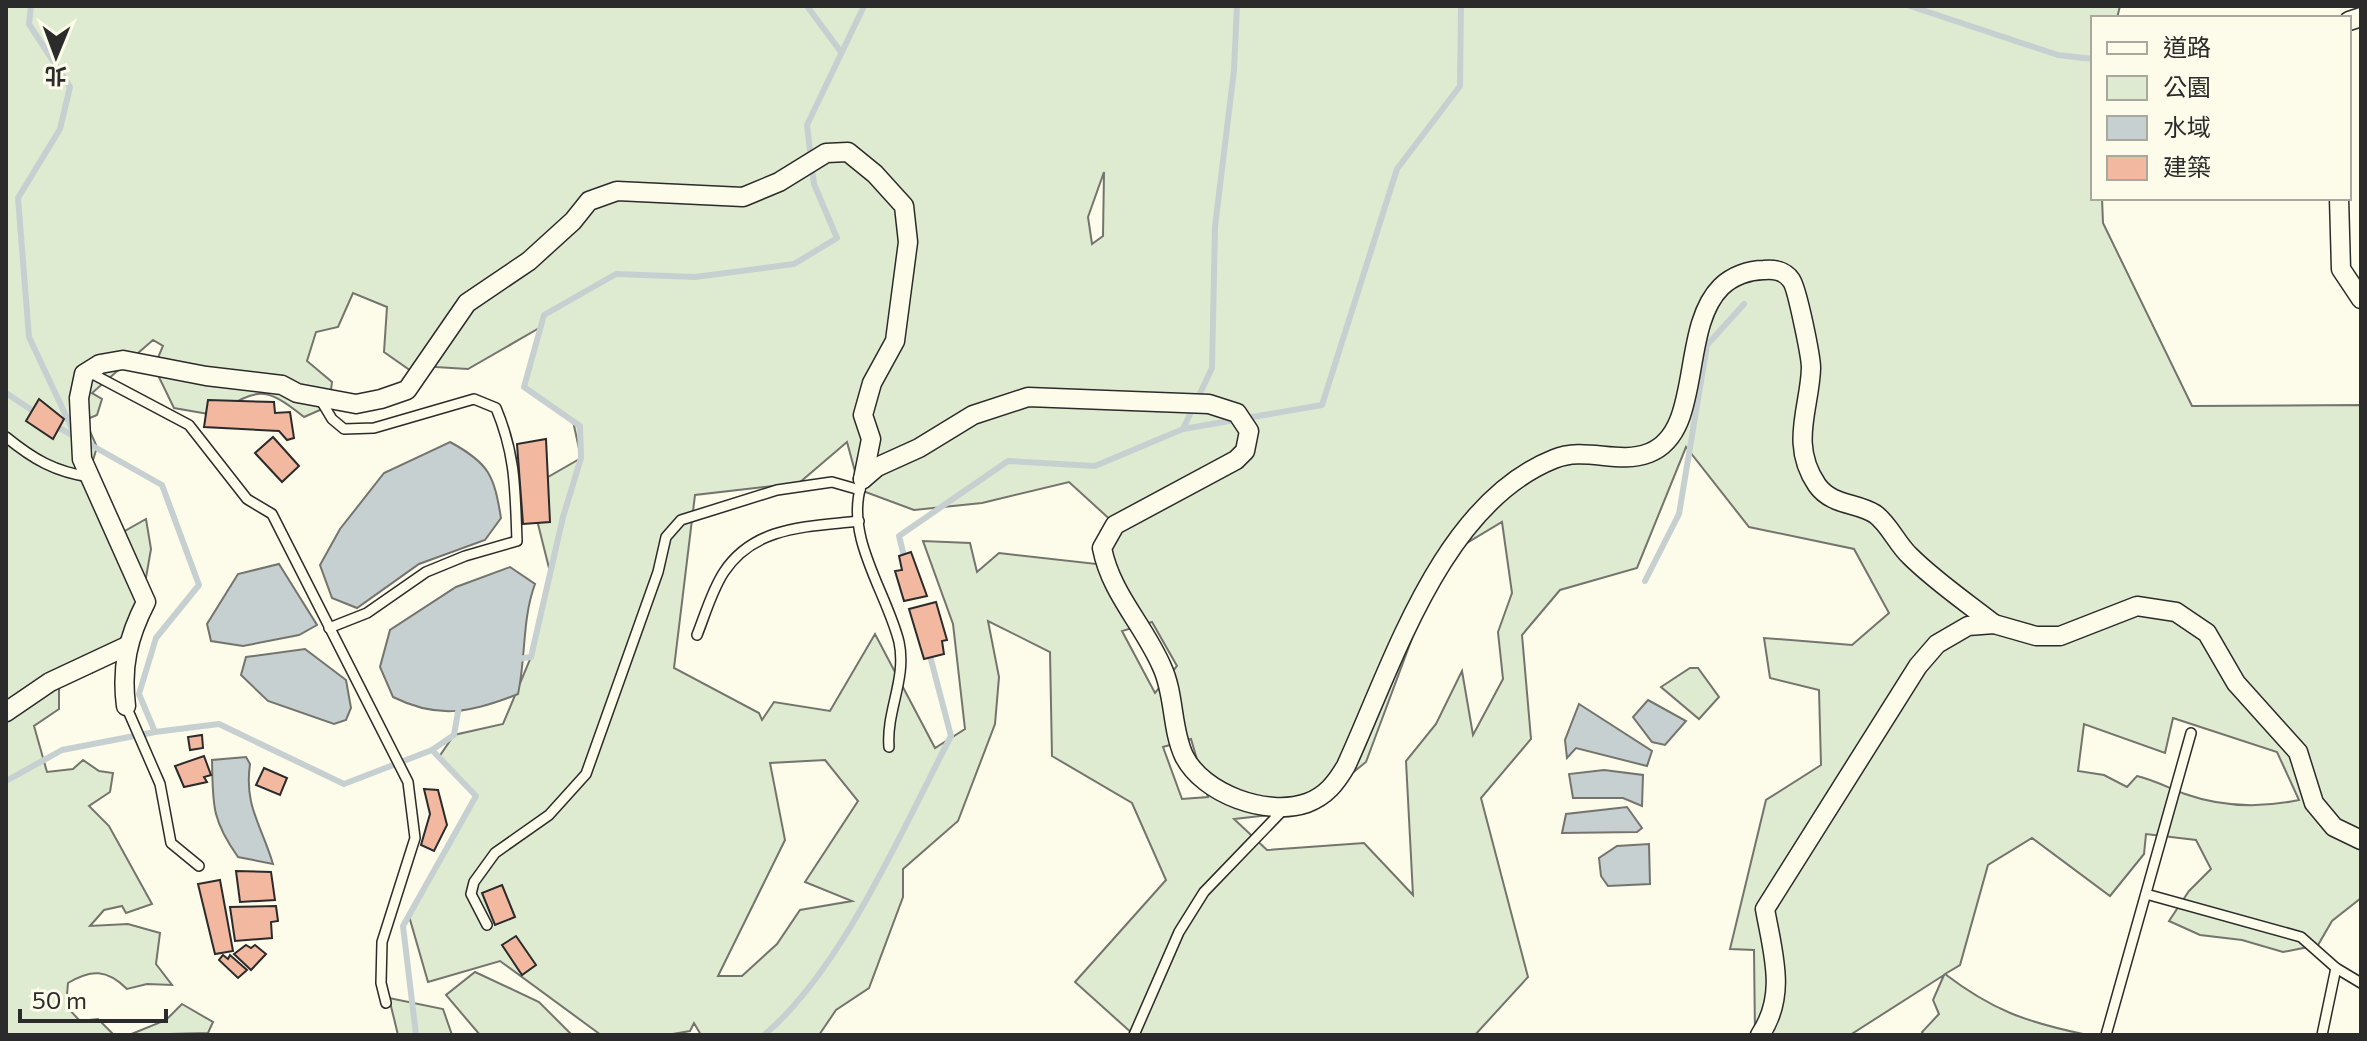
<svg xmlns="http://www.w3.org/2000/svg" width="2367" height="1041" viewBox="0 0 2367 1041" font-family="Commissioner,'Noto Sans TC',sans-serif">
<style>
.green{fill:#deebd1;stroke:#74746e;stroke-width:2;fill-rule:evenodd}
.water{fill:#c7d0d0;stroke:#74746e;stroke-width:2}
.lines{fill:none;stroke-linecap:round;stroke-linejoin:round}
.stream{stroke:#c7d0d0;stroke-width:6}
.building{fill:#f2b8a0;stroke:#2b2b2b;stroke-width:2}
.lane-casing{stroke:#2b2b2b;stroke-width:12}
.street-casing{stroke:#2b2b2b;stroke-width:21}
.lane{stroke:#fdfbea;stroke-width:9}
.street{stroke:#fdfbea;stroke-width:18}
</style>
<rect width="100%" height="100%" fill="#fdfbea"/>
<g class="green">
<path d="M6,6H2120L2117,18H2093V198H2102L2103,223L2192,406L2361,405V898L2332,921L2318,945L2283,952L2242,940L2200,935L2169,921L2189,891L2211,869L2196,840L2146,834L2144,854L2110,896L2032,838L1988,865L1960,965L1945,974C1992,1010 2026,1022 2083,1034L1924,1035L1922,1032L1939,1014L1933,1000L1944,975L1850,1035H1755L1754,950L1730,949L1766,800L1821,765L1819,690L1770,678L1764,638L1852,645L1889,613L1854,549L1749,527L1686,447L1637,568L1560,590L1522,635L1531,739L1481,798L1528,977L1475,1035H1134L1075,982L1166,880L1132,803L1052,756L1050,652L988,621L999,677L995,724L958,821L903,869V897L869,988L836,1010L819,1035H701L694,1023L690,1031L667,1035H601L500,961L428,982L409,916L476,796L439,757L454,735L503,724L531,657L550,572L529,488L581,458L573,421L524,387L541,327L468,369L419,366L414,373L384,352L387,307L353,293L338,327L316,332L307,361L332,382L329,406L304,417C263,384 257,389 214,415L174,408L154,367L163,346L153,340L92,393L102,399L97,415L85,420L97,447L90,470L121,533L146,519L151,549L137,629L102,657L92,673L68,669L59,682V709L34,726L47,772L73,769L83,760L99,771L113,773L110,792L89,806L109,826L152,904L126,913L122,906L104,910L90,926L128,924L160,933L156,964L172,985L147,984L127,989C107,969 91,969 68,983L66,1006L80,1021L98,1019L114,1035H6ZM1104,172L1103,236L1092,244L1088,217ZM847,442L860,490L914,510L982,503L1069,482L1115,524L1105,565L999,553L977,572L970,543L923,541L953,624L965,729L935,748L875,634L830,711L774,702L762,720L759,713L674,668L695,495L799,483ZM1502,522L1512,593L1498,632L1503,679L1473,735L1462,671L1436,724L1406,761L1413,895L1364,843L1267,850L1234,819L1305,811L1366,762L1442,558ZM1152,622L1177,666L1155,693L1122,631ZM2173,718L2277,752L2299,800C2261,808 2222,807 2185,794C2169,788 2154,780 2137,776L2127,787L2104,775L2078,771L2084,724L2165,753ZM1191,739L1208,797L1182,799L1163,747ZM825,760L858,801L805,882L852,901L800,910L777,944L742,976H718L785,840L770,763Z"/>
<path d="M1690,668H1698L1719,697L1699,719L1661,687Z"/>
<path d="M475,972L539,1002L572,1035H480L446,995Z"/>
<path d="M389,998L443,1009L452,1035H398Z"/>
<path d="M182,1004L213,1022L208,1033L129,1035L166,1020Z"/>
</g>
<g class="water">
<path d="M450,442C489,463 494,475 501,518L485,540L419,564L357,608L332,598L320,565L340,529L384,473Z"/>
<path d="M279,564L317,625L299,635L243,646L211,641L207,624L238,574Z"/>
<path d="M510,567L535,584C522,619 526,657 518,694C473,712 439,720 393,697L380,667L390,630L456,587Z"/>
<path d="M305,649L346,680L351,708L346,720L334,724L268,701L241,675L246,657Z"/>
<path d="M1648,700L1686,721L1665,745L1652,742L1633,717Z"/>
<path d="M1579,704L1652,751L1647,766L1576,748L1567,758L1565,740Z"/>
<path d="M246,757L250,764C244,806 261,824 273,864L238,857C211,819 213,804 212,760Z"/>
<path d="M1604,770L1643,775L1642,806L1623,798H1573L1569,774Z"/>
<path d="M1627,807L1642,828L1637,832L1562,833L1566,814Z"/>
<path d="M1649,844L1650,884L1608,886L1601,876L1599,858L1617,846Z"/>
</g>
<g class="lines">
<g class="stream">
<path d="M31,6L29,24L70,87L60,129L18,198L29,337L75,435"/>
<path d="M807,6L841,52"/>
<path d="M1910,6L2058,55L2093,59"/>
<path d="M6,393L36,413"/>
<path d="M52,424L74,436"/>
<path d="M1183,429L1212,368L1215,227L1234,70L1237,6"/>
<path d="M84,441L162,485L199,585L156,638L139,694L155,732"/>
<path d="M905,560L899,536L1008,461L1095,466L1183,429L1322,405L1397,169L1460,86L1461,6"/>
<path d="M1645,581L1679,514L1707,345L1744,304"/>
<path d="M518,659L531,657L563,517L581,458L580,426L524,387L544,315L616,274L695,277L794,264L837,238L814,184L807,125L864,6"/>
<path d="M432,750L454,735L459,706"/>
<path d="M6,781L62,750L155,732L219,724L344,784L432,750L476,796L403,926L416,1035"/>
<path d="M764,1035C842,970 903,828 951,736L929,652"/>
</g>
</g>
<g class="building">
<path d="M39,399L64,419L53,439L26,421Z"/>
<path d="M208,400L274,402L275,413L290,412L294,438L287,440L279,431L204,427Z"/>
<path d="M273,437L299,466L282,482L255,453Z"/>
<path d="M546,439L550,522L523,524L517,444Z"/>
<path d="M911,552L927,596L904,601L895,571L902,570L899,556Z"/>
<path d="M936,602L947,640L942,641L944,654L924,659L909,609Z"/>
<path d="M202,735L203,748L190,750L188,737Z"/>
<path d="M204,756L211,775L204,777L207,782L184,787L175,766Z"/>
<path d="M264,768L287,778L280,795L256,785Z"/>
<path d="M424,789L438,790L447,825L434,851L421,845L430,814Z"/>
<path d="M236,871L271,872L275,900L240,902Z"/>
<path d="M220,880L233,951L215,954L198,884Z"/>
<path d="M502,885L515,917L495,925L482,893Z"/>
<path d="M276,906L278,921L271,922L272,938L235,941L230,907Z"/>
<path d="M516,936L536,965L522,975L502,945Z"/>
<path d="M246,945L251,948L255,945L266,954L251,970L234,954Z"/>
<path d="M223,955L228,959L230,955L247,970L238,978L219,960Z"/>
</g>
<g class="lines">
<g class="lane-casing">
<g id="lane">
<path d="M87,371L189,425L247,499L272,514L408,782L415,838L382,942L381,983L386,1003"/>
<path d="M320,399L332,419L344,429L374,428L474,399L496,408C516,456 515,490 517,541L465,556L426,572L367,613L329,628"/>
<path d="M6,437C33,459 55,472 90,477"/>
<path d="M861,486C845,538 887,593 899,642C907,679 886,711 889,747"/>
<path d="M697,635C705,615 712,590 724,572C755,525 809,527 859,521"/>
<path d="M126,706L160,784L171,843L199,866"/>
<path d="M2146,894L2301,937L2336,968L2361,983"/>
<path d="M487,925L471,894L474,882L495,853L549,815L586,774L658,572L666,537L681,520L777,490L832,482L860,490"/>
<path d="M1134,1035L1179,932L1204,892L1284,809"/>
<path d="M2106,1035L2191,733"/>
<path d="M2322,1035L2336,968"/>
</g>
</g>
<g class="street-casing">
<g id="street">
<path d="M2349,21L2361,17"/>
<path d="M2339,198L2341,269L2361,299"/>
<path d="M863,479L877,467L919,448L973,415L1028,397L1209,404L1237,413L1249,431L1245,451L1236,460L1115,525L1102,548C1111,594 1144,625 1162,667C1175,695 1171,728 1184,756C1203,794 1267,817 1307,803C1326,796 1336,783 1346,766C1393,664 1441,504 1554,459C1585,446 1618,465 1649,453C1704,432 1679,329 1721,287C1732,276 1749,270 1764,270C1774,269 1785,271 1791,280C1797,287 1811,357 1811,368C1810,408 1789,444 1817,485C1832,506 1856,502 1875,514C1889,524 1897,544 1910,556C1935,581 1966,602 1994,624"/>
<path d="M126,706C121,667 128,637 146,602L82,459L79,398L84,374L100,364L123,360L206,376L282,385L297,393L356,404L381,399L407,390L467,303L529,261L573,221L589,201L617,191L743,197L779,182L826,153L848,152L875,174L904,206L908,242L895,341L872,383L863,415L871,439L863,479"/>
<path d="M6,712L50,682L127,646"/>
<path d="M1760,1035C1787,995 1773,954 1765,909L1918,666L1937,644L1968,626L1994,624L2036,636H2060L2137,606L2176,612L2207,633L2236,683L2298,752L2314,803L2334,827L2361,840"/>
</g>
</g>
<use href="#lane" class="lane"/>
<use href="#street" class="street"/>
</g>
<rect width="2367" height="1041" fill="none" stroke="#2b2b2b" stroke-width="16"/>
<rect x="2091" y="16" width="260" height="184" fill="#fdfbea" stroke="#a9a89e" stroke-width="2"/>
<rect x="2107" y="42" width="40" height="12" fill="#fdfbea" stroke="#a9a89e" stroke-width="2"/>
<text x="2163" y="56" font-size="24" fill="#2b2b2b">道路</text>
<rect x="2107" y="76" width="40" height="24" fill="#deebd1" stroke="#a9a89e" stroke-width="2"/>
<text x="2163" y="96" font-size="24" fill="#2b2b2b">公園</text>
<rect x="2107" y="116" width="40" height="24" fill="#c7d0d0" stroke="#a9a89e" stroke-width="2"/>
<text x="2163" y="136" font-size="24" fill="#2b2b2b">水域</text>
<rect x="2107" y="156" width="40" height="24" fill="#f2b8a0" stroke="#a9a89e" stroke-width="2"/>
<text x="2163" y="176" font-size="24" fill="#2b2b2b">建築</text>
<g transform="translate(56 56) rotate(181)" stroke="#fdfbea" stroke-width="6" paint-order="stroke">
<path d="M0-6L14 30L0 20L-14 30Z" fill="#2b2b2b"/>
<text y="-12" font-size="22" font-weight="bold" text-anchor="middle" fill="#2b2b2b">北</text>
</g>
<path d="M20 1009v12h146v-12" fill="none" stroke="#2b2b2b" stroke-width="4"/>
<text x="32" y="1009" font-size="24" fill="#2b2b2b" stroke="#fdfbea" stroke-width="6" paint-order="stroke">50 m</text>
</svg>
